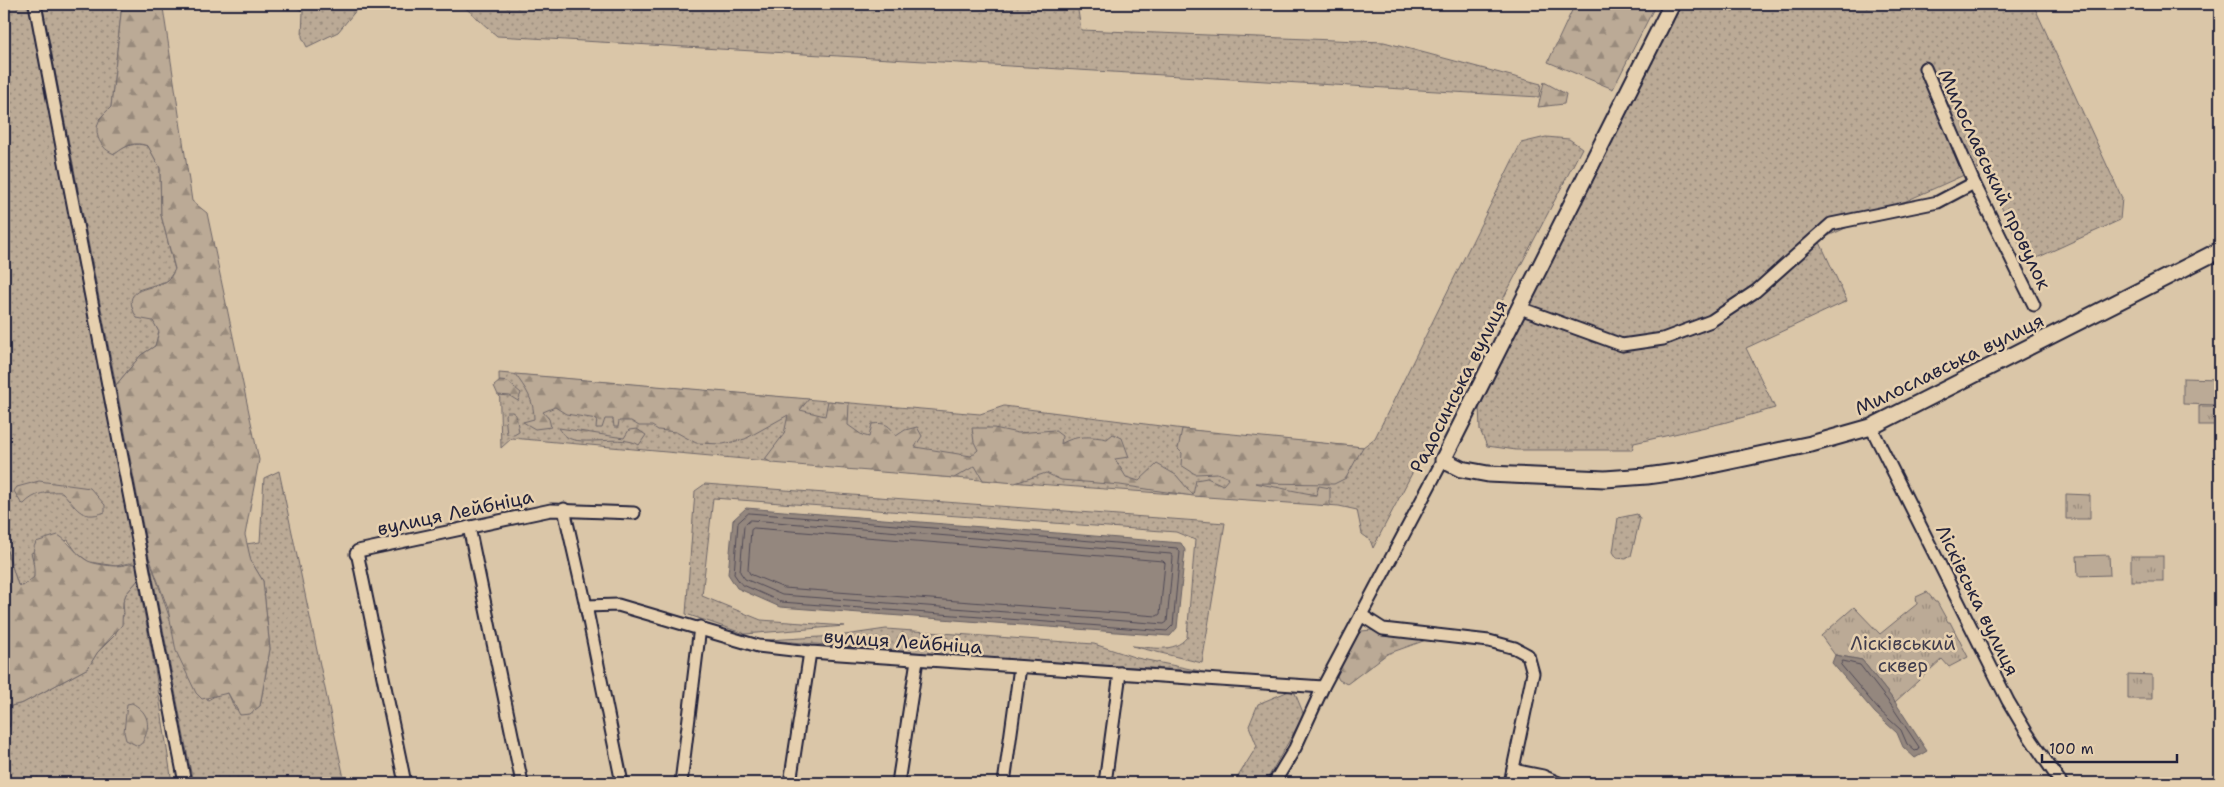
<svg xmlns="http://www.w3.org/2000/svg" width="2224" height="787" viewBox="0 0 2224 787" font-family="'Shantell Sans',sans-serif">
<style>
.grass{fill:url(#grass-dots);stroke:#6e6668}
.forest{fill:url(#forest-firs);stroke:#6e6668}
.park{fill:url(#park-tufts);stroke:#6e6668}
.pitch{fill:#bbaa96;stroke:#6e6668}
.water{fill:#94877e;stroke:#665f63}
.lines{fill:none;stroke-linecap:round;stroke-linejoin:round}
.shore{stroke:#504a56;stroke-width:1}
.minor-casing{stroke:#22223b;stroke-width:15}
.major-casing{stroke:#22223b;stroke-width:19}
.minor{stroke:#e6d0af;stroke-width:11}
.major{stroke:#e6d0af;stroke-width:15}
.labels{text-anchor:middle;stroke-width:5;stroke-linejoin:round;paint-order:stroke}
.street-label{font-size:19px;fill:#22223b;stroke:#e6d0af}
.park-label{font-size:19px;fill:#413d4d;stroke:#e6d0af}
</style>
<defs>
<pattern id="grass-dots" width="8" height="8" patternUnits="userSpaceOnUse" patternTransform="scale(1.25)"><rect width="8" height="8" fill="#bbaa96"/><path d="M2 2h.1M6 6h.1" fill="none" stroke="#988a7c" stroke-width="1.8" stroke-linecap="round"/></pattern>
<pattern id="forest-firs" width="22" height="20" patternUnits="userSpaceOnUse" patternTransform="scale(1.25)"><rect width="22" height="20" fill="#bbaa96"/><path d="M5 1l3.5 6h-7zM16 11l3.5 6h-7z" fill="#988a7c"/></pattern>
<pattern id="park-tufts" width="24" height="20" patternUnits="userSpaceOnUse" patternTransform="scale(1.25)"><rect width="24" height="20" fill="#bbaa96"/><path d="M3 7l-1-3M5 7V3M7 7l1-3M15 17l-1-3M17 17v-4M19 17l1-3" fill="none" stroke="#988a7c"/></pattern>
</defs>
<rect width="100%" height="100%" fill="#dac6a8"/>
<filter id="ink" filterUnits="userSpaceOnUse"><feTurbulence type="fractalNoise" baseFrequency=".02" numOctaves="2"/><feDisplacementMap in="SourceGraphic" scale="10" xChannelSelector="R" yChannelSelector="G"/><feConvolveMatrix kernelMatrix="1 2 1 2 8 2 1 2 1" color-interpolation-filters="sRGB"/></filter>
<g filter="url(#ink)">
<g class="grass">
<path d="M4,4H29L136,564L129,563L116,566L89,562L77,553L68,540L31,553L35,567L34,578L23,586L18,585L4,542Z"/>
<path d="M42,4H122L111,107L99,119L114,154C127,145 134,142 148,146L160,168L161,215L175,270L167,281L138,290L159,332L155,346L141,355L116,385Z"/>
<path d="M289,4H369L358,8L338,32L307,47L302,37L303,11Z"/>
<path d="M461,4H1077L1081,30L1384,42L1541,84L1539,97L497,36Z"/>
<path d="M1681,4H2033L2122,198L2120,220L2028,262L1982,167L1819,240L1847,301L1746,348L1775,408L1723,423L1634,443L1632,450H1516L1487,446L1480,430L1479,404Z"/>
<path d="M1546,137L1569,139L1582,148L1373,548L1370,540L1362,534L1357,510L1339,506L954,478L512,438L501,448L499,373L980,414L1004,406L1231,435L1363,447L1375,438L1521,143Z"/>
<path d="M279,471L345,783H193L149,557L173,628L208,700L220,693H228L235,709L260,706L270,649L263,581L251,561L246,544L260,542L264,478Z"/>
<path d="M705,484L1225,523L1202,663L1132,646C1151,647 1174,654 1187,637L1195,540L1176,532L713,498L702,596L761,620L845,626L745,634L686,614L695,491Z"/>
<path d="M1637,514L1640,519L1631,556L1626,559L1617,558L1613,552L1618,518Z"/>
<path d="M138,580L155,669L172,783H4V732L10,726L11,706L23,703L88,668L97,653L115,635L124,614L123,602L126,594Z"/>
<path d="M886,629L1094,644L1137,658L1200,671L986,658L767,640L838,636Z"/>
<path d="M1289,691L1295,693L1304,715L1265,783H1234L1257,746L1249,726L1258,704Z"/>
</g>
<g class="forest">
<path d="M122,4H152L163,8L192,201L207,213L259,460L245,535L251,561L263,581L270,649L260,706L250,714L240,715L228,693L202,699L196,693L176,651L168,609L149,557L116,385L141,355L155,346L159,332L153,321L137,318C119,287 147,291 165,282C170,280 173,273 175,269L161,215L160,168L148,146C134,141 127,145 115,154C101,150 92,133 100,119C102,115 107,111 111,107Z"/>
<path d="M1575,4H1656L1613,89L1548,62Z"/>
<path d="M1544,82L1566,94L1564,104L1538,107Z"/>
<path d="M515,374L809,399L800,410L825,416L828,401L849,403L848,425L862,435L869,437L872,424C885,422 890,425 896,436L905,430L917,427L922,436L915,447L971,456L978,450L974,442L972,428H994L1018,433L1054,430L1062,436L1061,444C1074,435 1093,436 1107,439L1113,434L1122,438L1129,457L1115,459L1126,477L1139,481L1157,464L1176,475L1193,495L1196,480L1207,478L1223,485L1229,478L1217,473L1195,474L1181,465L1182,453L1178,449L1182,429L1363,447L1346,478L1334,484L1255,483L1316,495L1319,486L1330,488V506L1193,496L1120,485L1061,480L1046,473L1015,483L983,480L975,466L954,478L772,463L765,459L784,434L788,415L745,439L723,444L696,443L676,432L658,430L652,426H639L631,421H619L618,427H614L613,419H605L602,428H596L597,419L566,414L555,407L543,412L549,419L551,427L535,429L523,422L534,419C534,400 526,389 515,374Z"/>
<path d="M500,381L508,382L521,393L518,401L510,396L498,395L494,386Z"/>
<path d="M507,412H512L516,415L519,432L514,435L507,434L505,415Z"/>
<path d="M559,428L624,438L629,430L637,429L646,435L639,445C624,434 580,447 567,437C564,435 561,431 559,428Z"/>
<path d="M39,481L90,488L105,505V512C80,522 76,506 62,492C48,491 34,493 24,504L21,503L14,491L17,487Z"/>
<path d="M58,535C70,542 76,555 88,561C94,564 110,566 116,566C124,566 128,563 136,564L138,580L126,594L123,602L122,625L97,653L88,668L23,703L11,706C8,718 15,720 4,732V542L18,585L23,586L34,577C35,564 30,555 36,542Z"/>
<path d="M1371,630L1426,640L1387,654L1347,684L1339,680L1336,674L1357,636L1362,631Z"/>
<path d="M132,703C146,711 151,721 145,737C143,741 143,743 138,746L126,740L124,732L127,704Z"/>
</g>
<g class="park">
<rect x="2199" y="406" width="21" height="19"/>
<path d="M2066,494L2090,495V519H2066Z"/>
<rect x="2131" y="556" width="32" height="25"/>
<path d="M1927,592L1935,602H1937L1948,622H1950L1968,657L1949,667L1942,659L1895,702L1862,660L1835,655L1821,636L1854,607L1880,634L1917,604L1916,597Z"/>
<path d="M2128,674L2152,675V699H2128Z"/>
</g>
<g class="pitch">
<path d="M2183,378L2220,379V405L2183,404Z"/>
<path d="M2109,555L2110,575L2078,576L2077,556Z"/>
</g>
<g class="water">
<path d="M746,508L1181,543L1185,550L1177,628L1170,636L780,607L737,588L728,574L733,520Z"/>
<path d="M1835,655L1862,660L1895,702L1927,751L1915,758L1903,747L1897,733L1875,713L1832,663Z"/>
</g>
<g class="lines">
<g class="shore">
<path d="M749,513L1177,548L1180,552L1173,625L1167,631L781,602L741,584L734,574L738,523Z"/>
<path d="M751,520L1171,554L1173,557L1167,622L1164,624L782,595L745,579L740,572L744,526Z"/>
<path d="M754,528L1163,561L1165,563L1160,614L1157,616L784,588L750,574L748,570L751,530Z"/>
<path d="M1843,661L1860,665L1891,705L1919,747L1918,750L1915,751L1907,744L1901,730L1878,709L1841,665Z"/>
</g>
<g class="minor-casing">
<g id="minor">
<path d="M35,4C84,264 134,524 185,783"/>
<path d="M1925,68L1974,183L2034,305"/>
<path d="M1520,308L1622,345L1663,339L1711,321L1756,291L1831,224L1938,202L1974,183"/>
<path d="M1871,427L2008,701L2027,733L2061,783"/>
<path d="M564,509L586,606L618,605L758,646L810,652L1323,687"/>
<path d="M469,527L522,783"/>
<path d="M357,552L405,783"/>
<path d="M356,554L358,551L551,510L634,513"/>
<path d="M586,606L622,783"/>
<path d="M1361,615L1383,629L1489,641L1515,648L1528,655L1533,673L1510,783"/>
<path d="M1513,770L1543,776L1559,783"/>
<path d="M681,783L700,627"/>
<path d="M790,783L810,652"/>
<path d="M898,783L917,660"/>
<path d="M1004,783L1020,667"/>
<path d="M1105,783L1120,673"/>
<path d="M1274,783L1295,748L1323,687L1443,460"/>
</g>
</g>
<g class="major-casing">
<path id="major" d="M1672,4L1443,460L1461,469L1488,474L1605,479L1647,476L1683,471L1811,444L1871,427L2220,250"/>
</g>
<use href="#minor" class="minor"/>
<use href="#major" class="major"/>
</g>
</g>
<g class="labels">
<g class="street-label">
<text transform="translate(1995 179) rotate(65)" y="7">Милославський провулок</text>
<text transform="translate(1949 364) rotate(-26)" y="7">Милославська вулиця</text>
<text transform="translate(1458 386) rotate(-63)" y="7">Радосинська вулиця</text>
<text transform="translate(455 512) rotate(-12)" y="7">вулиця Лейбніца</text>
<text transform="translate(1978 600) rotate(64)" y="7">Лісківська вулиця</text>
<text transform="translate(903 641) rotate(4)" y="7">вулиця Лейбніца</text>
</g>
<g class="park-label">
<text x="1903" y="650">Лісківський<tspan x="1903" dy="22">сквер</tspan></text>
</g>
</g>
<rect width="2224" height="787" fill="none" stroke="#e6d0af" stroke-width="20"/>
<rect x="10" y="10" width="2204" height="767" fill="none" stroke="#22223b" stroke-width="2" filter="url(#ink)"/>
<path d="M2042 754v8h135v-8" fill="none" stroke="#22223b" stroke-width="2.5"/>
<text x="2049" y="754" font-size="15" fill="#22223b" stroke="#e6d0af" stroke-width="4" paint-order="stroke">100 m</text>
</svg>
